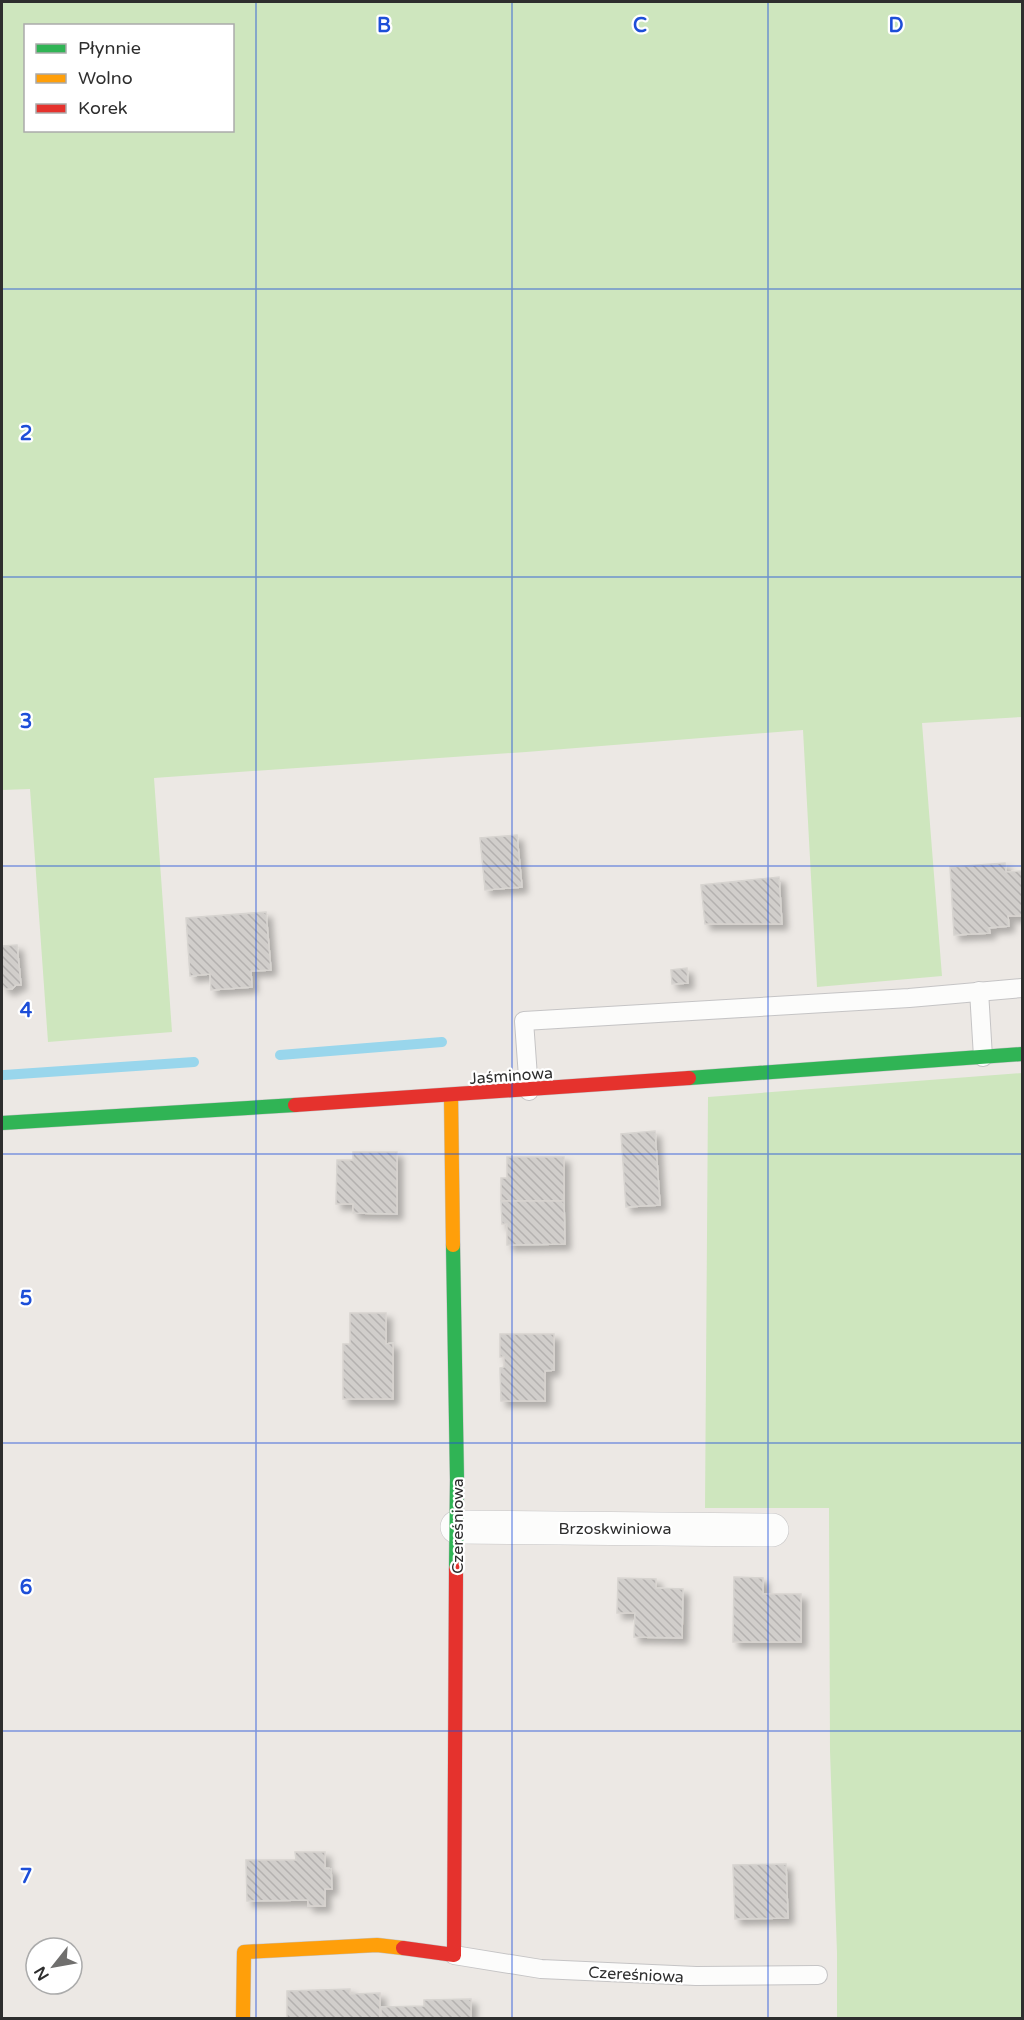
<svg xmlns="http://www.w3.org/2000/svg" width="1024" height="2020" viewBox="0 0 1024 2020" font-family="'Varela Round',sans-serif">
<style>
.grass{fill:#cee6be;fill-rule:evenodd}
.lines{fill:none;stroke-linecap:round;stroke-linejoin:round}
.stream{stroke:#99d6ec;stroke-width:10}
.building{fill:url(#building-back-hatch);stroke:#d7d4d0;stroke-width:1.5;filter:url(#shadow)}
.lane-casing{stroke:#c5c4c5;stroke-width:20}
.street-casing{stroke:#c5c4c5;stroke-width:34}
.fast-casing{stroke:#c5c4c5;stroke-width:15}
.slow-casing{stroke:#c5c4c5;stroke-width:15}
.jam-casing{stroke:#c5c4c5;stroke-width:15}
.lane{stroke:#fcfcfb;stroke-width:18}
.street{stroke:#fcfcfb;stroke-width:33}
.fast{stroke:#30b455;stroke-width:14}
.slow{stroke:#ff9f0a;stroke-width:14}
.jam{stroke:#e5322d;stroke-width:14}
.grid{fill:none;stroke:#1d4ed8;stroke-width:1.5;stroke-opacity:0.55}
.labels{text-anchor:middle;stroke-width:4.5;stroke-linejoin:round;paint-order:stroke}
.street-label{font-size:16px;fill:#2e2e2e;stroke:#fff}
.grid-label{font-size:20px;text-anchor:middle;font-weight:bold;fill:#1d4ed8;stroke:#fff;stroke-width:4.5;stroke-linejoin:round;paint-order:stroke}
</style>
<defs>
<pattern id="building-back-hatch" width="6" height="6" patternUnits="userSpaceOnUse" patternTransform="scale(1.5)"><rect width="6" height="6" fill="#d1cecb"/><path d="M-1 5l2 2M0 0l6 6M5-1l2 2" fill="none" stroke="#b4b1af"/></pattern>
<filter id="shadow"><feDropShadow dx="5.5" dy="5.5" stdDeviation="3" flood-color="#0004"/></filter>
</defs>
<rect width="100%" height="100%" fill="#ece8e4"/>
<g class="grass">
<path d="M2,2H1022V717L922,723L942,976L817,987L803,730L526,752L154,778L172,1032L48,1042L30,789L2,790ZM26,26H232V130H26Z"/>
<path d="M1022,1073V2018H837V1953L830,1751L829,1508H705L708,1097Z"/>
</g>
<g class="lines">
<g class="stream">
<path d="M280,1055L442,1042"/>
<path d="M4,1075L194,1062"/>
</g>
</g>
<g class="building">
<path d="M517,835L522,887L485,890L480,838Z"/>
<path d="M1005,863L1006,872L1022,871V916H1008L1009,926L989,928L990,933L954,935L950,867Z"/>
<path d="M779,877L782,924H705L701,885Z"/>
<path d="M266,912L271,970L251,971L252,987L211,990L210,974L190,976L186,918Z"/>
<path d="M17,945L21,985H16L12,989H6L2,985V946Z"/>
<path d="M687,968L688,983L672,984L671,970Z"/>
<path d="M655,1131L660,1205L626,1207L621,1134Z"/>
<path d="M353,1152H397V1214L353,1213V1204H336L337,1160H353Z"/>
<path d="M507,1157H564V1201H501V1178H507Z"/>
<path d="M501,1201H564L565,1244L507,1245V1224H502Z"/>
<path d="M350,1313H386V1344L393,1343V1399H343V1344H350Z"/>
<path d="M500,1334H554V1370L545,1371V1401H501L500,1368L504,1367V1357H500Z"/>
<path d="M734,1577L763,1578V1594H801V1642H733Z"/>
<path d="M618,1578L656,1579V1588L683,1589L682,1638L634,1637L635,1613H617Z"/>
<path d="M295,1852H325V1868L331,1869L332,1889H325V1906H308V1900L247,1901L246,1860H296Z"/>
<path d="M786,1864L788,1918L735,1919L733,1865Z"/>
<path d="M350,1989V1994L380,1993V2018H287V1991Z"/>
<path d="M471,1999V2018H381V2007L424,2006V2000Z"/>
</g>
<g class="lines">
<g class="lane-casing">
<g id="lane">
<path d="M979,991L983,1057"/>
<path d="M529,1091L524,1021L909,998L1022,988"/>
<path d="M454,1955L541,1969L696,1976L818,1975"/>
</g>
</g>
<g class="street-casing">
<path id="street" d="M457,1527L772,1530"/>
</g>
<g class="fast-casing">
<g id="fast">
<path d="M689,1078L1022,1054"/>
<path d="M2,1123L295,1105"/>
<path d="M453,1245L457,1479L456,1569"/>
</g>
</g>
<g class="slow-casing">
<g id="slow">
<path d="M451,1096L453,1245"/>
<path d="M243,2018L244,1952L377,1945L403,1948"/>
</g>
</g>
<g class="jam-casing">
<g id="jam">
<path d="M295,1105L689,1078"/>
<path d="M403,1948L454,1955L456,1569"/>
</g>
</g>
<use href="#lane" class="lane"/>
<use href="#street" class="street"/>
<use href="#fast" class="fast"/>
<use href="#slow" class="slow"/>
<use href="#jam" class="jam"/>
</g>
<path class="grid" d="M256,2V2018M512,2V2018M768,2V2018M2,289H1022M2,577H1022M2,866H1022M2,1154H1022M2,1443H1022M2,1731H1022"/>
<g class="labels">
<g class="street-label">
<text transform="translate(511 1075) rotate(-4)" y="6">Jaśminowa</text>
<text transform="translate(457 1526) rotate(-90)" y="6">Czereśniowa</text>
<text x="615" y="1534">Brzoskwiniowa</text>
<text transform="translate(636 1974) rotate(3)" y="6">Czereśniowa</text>
</g>
</g>
<g class="grid-label">
<text x="384" y="32">B</text>
<text x="640" y="32">C</text>
<text x="896" y="32">D</text>
<text x="26" y="440">2</text>
<text x="26" y="728">3</text>
<text x="26" y="1017">4</text>
<text x="26" y="1305">5</text>
<text x="26" y="1594">6</text>
<text x="26" y="1883">7</text>
</g>
<rect width="1024" height="2020" fill="none" stroke="#2e2e2e" stroke-width="6"/>
<rect x="24" y="24" width="210" height="108" fill="#ffffff" stroke="#ababab" stroke-width="1.5"/>
<rect x="36" y="44" width="30" height="9" fill="#30b455" stroke="#ababab" stroke-width="1.5"/>
<text x="78" y="54" font-size="18" fill="#2e2e2e">Płynnie</text>
<rect x="36" y="74" width="30" height="9" fill="#ff9f0a" stroke="#ababab" stroke-width="1.5"/>
<text x="78" y="84" font-size="18" fill="#2e2e2e">Wolno</text>
<rect x="36" y="104" width="30" height="9" fill="#e5322d" stroke="#ababab" stroke-width="1.5"/>
<text x="78" y="114" font-size="18" fill="#2e2e2e">Korek</text>
<g transform="translate(54 1966) rotate(239)"><circle r="28" fill="#ffffff" stroke="#ababab" stroke-width="1.5"/>
<path d="M0-4.5L10 22L0 15L-10 22Z" fill="#706f6e"/>
<text y="-9" font-size="16" font-weight="bold" text-anchor="middle" fill="#2e2e2e">N</text>
</g>
</svg>
